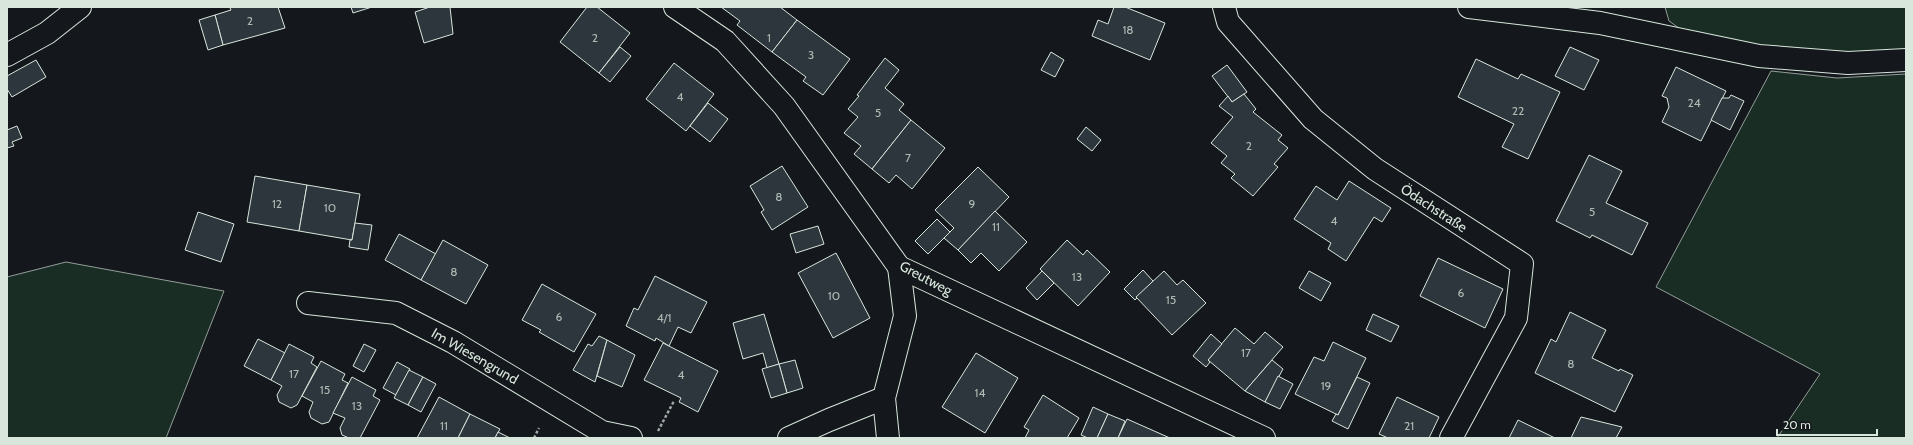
<svg xmlns="http://www.w3.org/2000/svg" width="1913" height="445" viewBox="0 0 1913 445" font-family="Cabin,sans-serif">
<style>
.green{fill:#1a2d24;stroke:#939e99}
.building{fill:#2c363c;stroke:#d8e6dc}
.lines{fill:none;stroke-linecap:round;stroke-linejoin:round}
.minor-casing{stroke:#d8e6dc;stroke-width:24}
.path{stroke:#9da8a2;stroke-width:2.5;stroke-dasharray:3 2;stroke-linecap:butt}
.minor{stroke:#14181c;stroke-width:22}
.labels{text-anchor:middle;stroke-width:3;stroke-linejoin:round;paint-order:stroke}
.number-label{font-size:12px;fill:#adbab4}
.street-label{font-size:14px;fill:#d8e6dc;stroke:#14181c}
</style>
<rect width="100%" height="100%" fill="#14181c"/>
<g class="green">
<path d="M1665,7H1906V51L1842,54L1765,47L1683,31L1669,21Z"/>
<path d="M1771,71L1837,78L1906,74V438H1777L1820,374L1656,287Z"/>
<path d="M66,262L224,291L166,438H7V277Z"/>
</g>
<g class="building">
<path d="M232,7H278L285,28L223,45L215,15L231,10L230,8Z"/>
<path d="M351,7H372L353,13Z"/>
<path d="M430,7H450L453,34L424,43L415,12Z"/>
<path d="M587,7H597L630,33L599,73L560,42Z"/>
<path d="M721,7H780L797,20L772,52L737,25L740,21Z"/>
<path d="M1114,7H1125L1165,23L1150,60L1092,36L1098,20L1108,24Z"/>
<path d="M215,15L223,45L208,50L199,20Z"/>
<path d="M797,20L850,59L823,95L803,81L806,77L772,52Z"/>
<path d="M620,47L631,56L610,82L599,73Z"/>
<path d="M1570,47L1599,60L1584,90L1555,76Z"/>
<path d="M1051,52L1064,60L1055,77L1041,70Z"/>
<path d="M885,58L899,70L885,88L904,104L899,110L911,120L872,169L854,154L861,146L844,133L858,117L848,109L859,96L857,95Z"/>
<path d="M1476,59L1518,79L1521,74L1560,92L1528,159L1502,147L1514,124L1458,97Z"/>
<path d="M36,60L46,77L12,97L7,89V76Z"/>
<path d="M674,63L714,94L686,131L646,99Z"/>
<path d="M1227,65L1247,92L1232,102L1212,76Z"/>
<path d="M1676,67L1726,91L1701,141L1662,122L1669,107L1667,98L1662,96Z"/>
<path d="M1244,94L1256,109L1253,112L1282,135L1278,140L1288,148L1274,164L1278,167L1253,196L1231,178L1235,174L1221,163L1227,156L1211,143L1233,117L1219,106L1228,96L1232,102Z"/>
<path d="M1731,95L1744,101L1730,130L1711,120L1722,98H1729Z"/>
<path d="M708,103L728,119L710,142L690,126Z"/>
<path d="M911,120L945,148L912,189L896,175L889,183L872,169Z"/>
<path d="M17,126L22,138L12,142L14,146L7,148V130Z"/>
<path d="M1086,127L1101,140L1092,151L1077,139Z"/>
<path d="M1589,155L1622,171L1606,203L1648,223L1632,255L1592,235L1590,238L1556,221Z"/>
<path d="M782,166L808,207L772,230L761,212L764,210L750,186Z"/>
<path d="M978,167L1009,197L958,250L944,238L954,228L935,210Z"/>
<path d="M255,176L307,185L299,231L247,222Z"/>
<path d="M1349,181L1391,208L1382,222L1374,217L1346,261L1328,249L1331,243L1294,219L1316,186L1337,200Z"/>
<path d="M307,185L360,194L352,240L299,231Z"/>
<path d="M995,211L1027,242L999,271L981,253L971,263L958,250Z"/>
<path d="M198,212L234,224L221,262L185,250Z"/>
<path d="M937,219L950,232L928,254L915,241Z"/>
<path d="M355,223L372,225L368,250L349,247L350,240H352Z"/>
<path d="M818,226L824,244L796,253L790,234Z"/>
<path d="M399,234L436,254L421,280L385,260Z"/>
<path d="M443,240L488,265L466,304L421,280Z"/>
<path d="M1067,240L1083,255L1087,250L1110,272L1078,306L1040,269Z"/>
<path d="M836,253L870,318L833,338L798,273Z"/>
<path d="M1438,258L1503,289L1485,328L1420,296Z"/>
<path d="M1143,270L1153,281L1135,300L1124,289Z"/>
<path d="M1042,271L1054,283L1037,300L1026,288Z"/>
<path d="M1164,271L1177,285L1183,280L1206,303L1172,335L1136,297Z"/>
<path d="M1309,271L1331,283L1321,301L1299,288Z"/>
<path d="M655,276L707,302L691,333L678,327L669,346L656,338L655,341L626,326L634,308L638,310Z"/>
<path d="M542,284L596,314L574,352L539,332L541,330L522,320Z"/>
<path d="M1570,312L1606,330L1592,358L1619,371L1620,369L1633,375L1615,412L1535,373L1551,339L1556,342Z"/>
<path d="M764,314L779,364L767,368L763,353L743,359L733,323Z"/>
<path d="M1373,314L1399,326L1391,342L1366,330Z"/>
<path d="M1235,328L1254,344L1265,332L1283,347L1245,391L1208,360Z"/>
<path d="M1211,334L1222,344L1208,360L1210,362L1206,367L1193,356Z"/>
<path d="M599,336L607,340L595,382L573,370L588,344L592,346Z"/>
<path d="M258,339L285,353L271,380L244,366Z"/>
<path d="M607,340L635,355L622,387L597,376Z"/>
<path d="M1333,342L1366,358L1338,415L1295,394L1314,357L1324,361Z"/>
<path d="M663,343L718,371L698,412L679,402L681,398L644,380Z"/>
<path d="M289,344L314,357L311,363L317,367L297,405L291,408L279,402L277,395L282,386L271,380Z"/>
<path d="M364,344L376,350L364,372L353,366Z"/>
<path d="M976,353L1018,378L985,433L942,407Z"/>
<path d="M795,360L803,388L787,393L779,364Z"/>
<path d="M1272,360L1283,369L1265,402L1245,391Z"/>
<path d="M321,361L345,374L342,380L348,383L329,422L322,424L311,418L309,412L313,402L302,396Z"/>
<path d="M397,362L410,369L396,395L383,388Z"/>
<path d="M779,364L787,393L771,398L762,369Z"/>
<path d="M409,370L423,377L408,405L394,398Z"/>
<path d="M1278,376L1293,384L1280,409L1265,402Z"/>
<path d="M352,377L376,390L373,396L380,400L360,438H349L342,435L340,428L345,418L333,413Z"/>
<path d="M423,377L436,384L421,412L408,405Z"/>
<path d="M1357,377L1370,383L1348,429L1332,421L1336,414L1338,415Z"/>
<path d="M1043,395L1079,418L1067,438H1025L1029,430L1024,427Z"/>
<path d="M439,397L470,414L458,438H417Z"/>
<path d="M1397,397L1439,417L1429,438H1388L1379,434Z"/>
<path d="M1093,407L1108,414L1097,438H1088L1081,435Z"/>
<path d="M470,414L500,429L495,438H458Z"/>
<path d="M1108,414L1125,421L1118,438H1097Z"/>
<path d="M1581,417L1622,427L1616,438H1571Z"/>
<path d="M1127,419L1170,438H1118Z"/>
<path d="M1518,420L1555,438H1509Z"/>
<path d="M498,432L510,438H495Z"/>
</g>
<g class="lines">
<g class="minor-casing">
<g id="minor">
<path d="M675,7L725,41L784,106L899,267L1264,438"/>
<path d="M1224,7L1228,22L1313,119L1375,169L1522,264L1516,318L1451,438"/>
<path d="M1469,7L1600,23L1759,56L1848,63L1906,60"/>
<path d="M7,55L47,33L80,7"/>
<path d="M308,303L396,313L453,342L602,432L631,438"/>
<path d="M789,438L829,420L884,398"/>
<path d="M888,438L884,398L905,316L899,267"/>
</g>
</g>
<g class="path">
<path d="M658,431L674,401"/>
<path d="M534,438L539,428"/>
</g>
<use href="#minor" class="minor"/>
</g>
<g class="labels">
<g class="number-label">
<text x="250" y="25">2</text>
<text x="1128" y="34">18</text>
<text x="595" y="42">2</text>
<text x="769" y="42">1</text>
<text x="811" y="59">3</text>
<text x="680" y="101">4</text>
<text x="1694" y="107">24</text>
<text x="1518" y="115">22</text>
<text x="878" y="117">5</text>
<text x="1249" y="150">2</text>
<text x="908" y="162">7</text>
<text x="779" y="201">8</text>
<text x="277" y="208">12</text>
<text x="972" y="208">9</text>
<text x="330" y="212">10</text>
<text x="1592" y="216">5</text>
<text x="1334" y="225">4</text>
<text x="996" y="231">11</text>
<text x="454" y="276">8</text>
<text x="1077" y="281">13</text>
<text x="1461" y="297">6</text>
<text x="834" y="300">10</text>
<text x="1171" y="304">15</text>
<text x="559" y="321">6</text>
<text x="664" y="322">4/1</text>
<text x="1246" y="357">17</text>
<text x="1571" y="368">8</text>
<text x="294" y="378">17</text>
<text x="681" y="379">4</text>
<text x="1326" y="390">19</text>
<text x="325" y="394">15</text>
<text x="980" y="397">14</text>
<text x="357" y="410">13</text>
<text x="444" y="430">11</text>
<text x="1409" y="430">21</text>
</g>
<g class="street-label">
<text transform="translate(1434 208) rotate(33)" y="5">Ödachstraße</text>
<text transform="translate(926 278) rotate(28)" y="5">Greutweg</text>
<text transform="translate(475 356) rotate(30)" y="5">Im Wiesengrund</text>
</g>
</g>
<rect width="1913" height="445" fill="none" stroke="#d8e6dc" stroke-width="16"/>
<path d="M1777 429v6h100v-6" fill="none" stroke="#d8e6dc" stroke-width="2"/>
<text x="1783" y="429" font-size="12" fill="#d8e6dc" stroke="#14181c" stroke-width="3" paint-order="stroke">20 m</text>
</svg>
